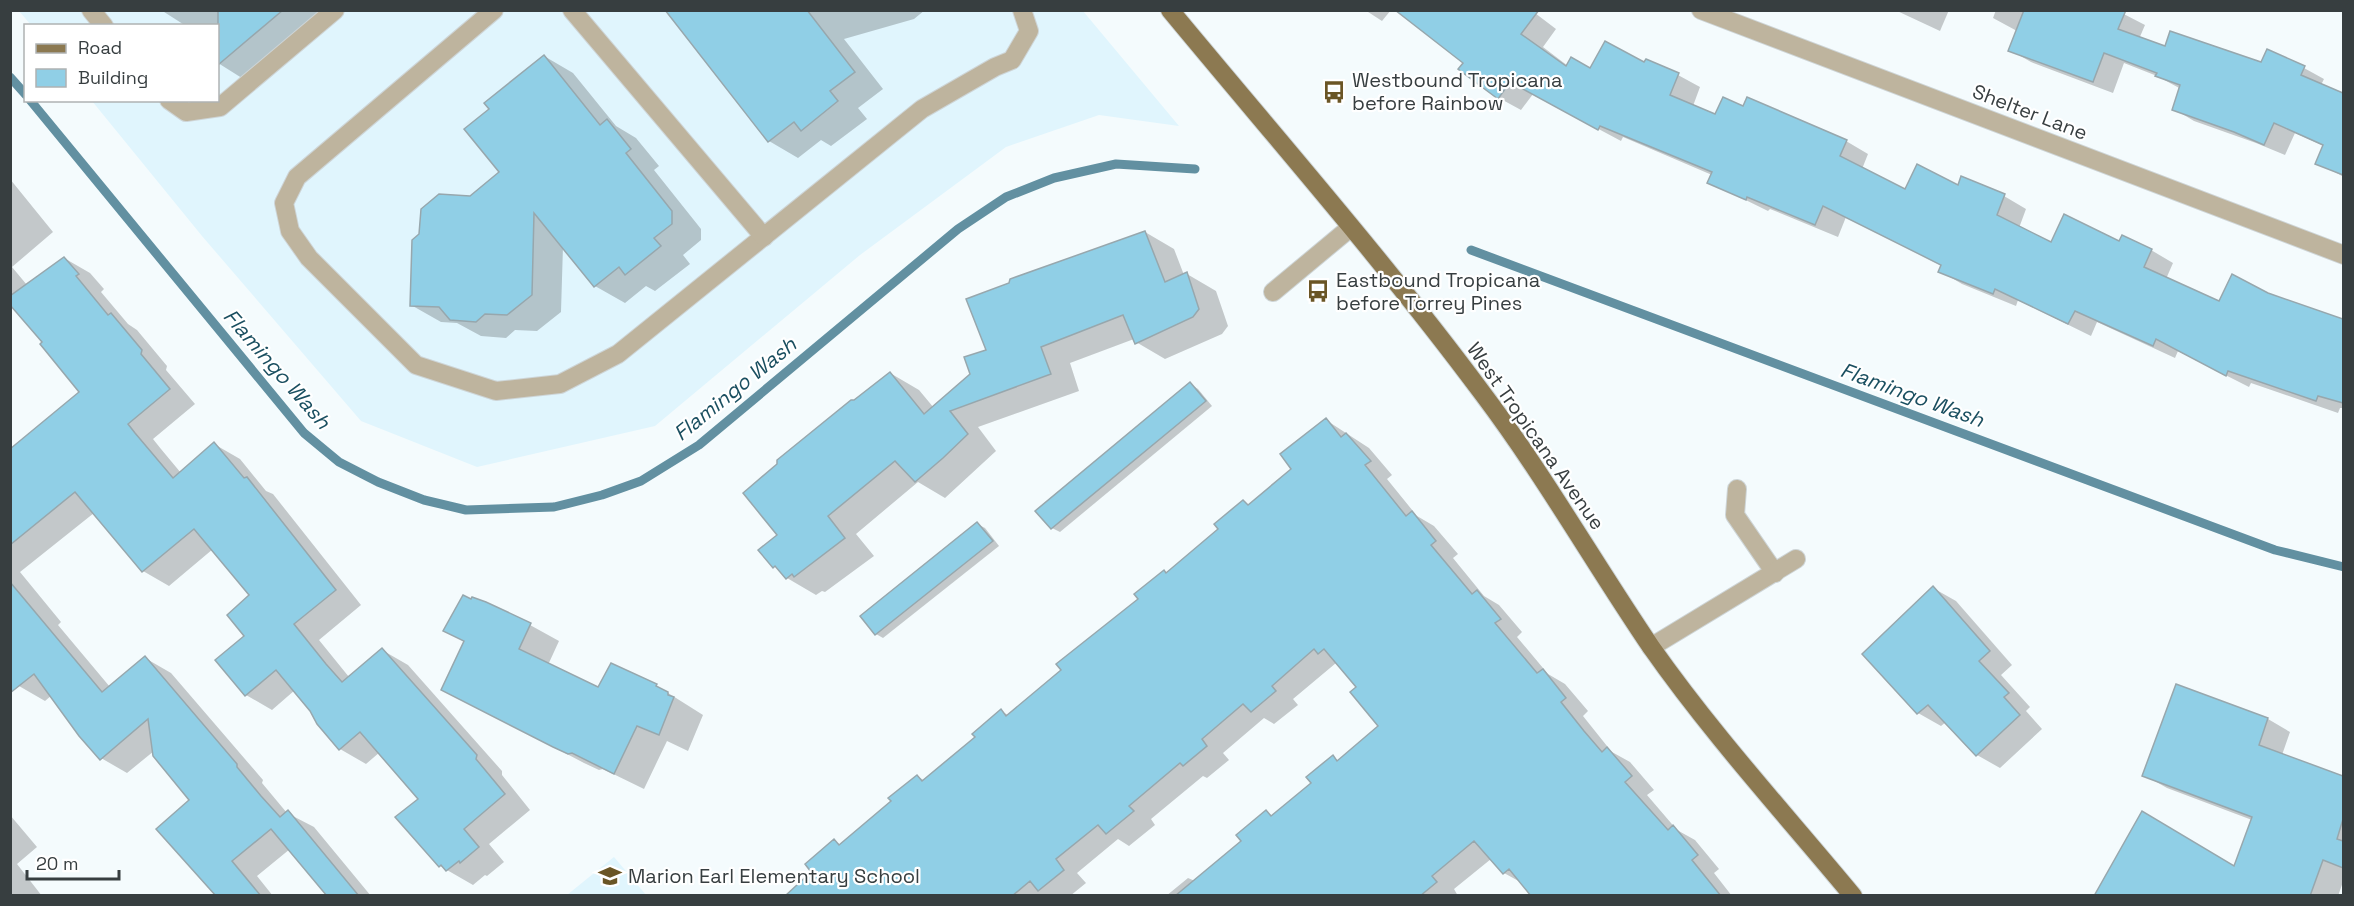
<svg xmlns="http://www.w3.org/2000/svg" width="2354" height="906" viewBox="0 0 2354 906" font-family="'Space Grotesk',sans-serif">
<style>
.built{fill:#e0f5fd}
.shadow{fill:#0003}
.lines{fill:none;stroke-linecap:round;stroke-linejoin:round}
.stream{stroke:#6290a1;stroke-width:9}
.building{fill:#90cfe6;stroke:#97a7ad;stroke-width:1.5}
.minor-casing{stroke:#ced5d7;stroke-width:20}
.major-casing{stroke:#ced5d7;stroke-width:20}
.minor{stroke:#beb49e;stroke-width:18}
.major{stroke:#8c7951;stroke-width:18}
.labels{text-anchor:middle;stroke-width:4.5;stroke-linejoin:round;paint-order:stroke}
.poi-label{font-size:20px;fill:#373e40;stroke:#fff;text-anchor:start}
.street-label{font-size:20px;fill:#373e40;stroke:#fff}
.water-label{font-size:21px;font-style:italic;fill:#1a4f60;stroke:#fff}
</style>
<rect width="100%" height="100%" fill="#f4fbfd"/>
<g class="built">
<path d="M19,11H1083L1179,126L1099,115L1006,147L860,255L655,426L477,467L361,421L202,236L92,101L218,100V26L31,25Z"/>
<path d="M614,857L646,895H567Z"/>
</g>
<g class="shadow">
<path d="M161,10H320L324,15L245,80L218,63V26H186Z"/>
<path d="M666,10H925L914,19L844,39L883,89L858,108L867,119L831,146L821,140L798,158L769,141Z"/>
<path d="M1365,10H1391L1382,21Z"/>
<path d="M1531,10L1556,29L1543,47L1568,66L1591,70L1645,64L1678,75L1700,87L1693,106L1716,116L1744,108L1846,141L1868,154L1862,169L1906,191L1958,187L1962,178L2004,196L2026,209L2019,228L2052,244L2120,243L2151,250L2173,263L2166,279L2219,302L2344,346V408H2340L2338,413L2251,383L2249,387L2178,351L2175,358L2097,322L2091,336L2018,300L2016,306L1962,284L1940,271L1942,266L1846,217L1838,237L1770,209L1768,211L1709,182L1712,175L1623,137L1621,141L1533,94L1521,110L1499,98L1460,69Z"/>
<path d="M1895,10H1949L1940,31Z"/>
<path d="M1996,10H2116L2145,25L2139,39L2166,48L2262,64L2304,68L2324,79L2321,85L2344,95V177L2317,163L2324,146L2295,133L2285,155L2256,143L2194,121L2174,109L2181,89L2157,76L2124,63L2113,93L2031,62L2010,50L2017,31L1993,18Z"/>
<path d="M544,56L573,73L616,126L636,138L659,166L654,170L701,229V240L683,255L690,264L655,291L646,286L625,303L595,286L563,246L561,312L537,331L515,330L506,338L481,336L457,323L441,322L411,305L470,197L501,173L491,109Z"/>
<path d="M10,179L53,232L12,267L27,285L39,275L41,277L64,258L90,273L104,289L101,292L128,324L137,330L167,366L166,370L195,404L153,439L161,449L181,473L214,444L240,459L266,491L273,494L361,605L319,640L349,677L382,650L408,665L502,771V775L530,810L489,844L504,862L487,876L485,875L473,885L440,866L420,799L380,752L366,764L340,749L295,690L272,710L246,695V636L251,596L213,549L169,586L143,571L94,513L20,572L61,622L58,625L110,687L145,658L171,673L263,780L262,783L287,813L314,827L371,896H328L290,849L257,876L273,896H218L191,800L154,751L127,773L101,758L52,695L45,701L19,686L10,677V451L81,392L44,342L10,303Z"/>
<path d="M1145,232L1174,249L1184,275L1187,274L1216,291L1228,326L1222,334L1165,359L1136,342L1134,339L1070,363L1079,391L978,427L996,451L945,498L918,482L856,534L874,556L825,592L822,591L816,595L787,578L781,570L774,566L779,536L855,401L890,373L919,390L934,408L972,374L988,351Z"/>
<path d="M1190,384L1198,389L1212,406L1060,532L1052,528L1038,511Z"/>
<path d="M1326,420L1369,448L1392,475L1387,479L1417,516L1434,526L1458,554L1453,558L1484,596L1499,605L1522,632L1517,637L1548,674L1565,684L1588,711L1583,716L1607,746L1612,752L1630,762L1654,790L1647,795L1677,830L1695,840L1719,869L1714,873L1732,896H1533L1524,884L1504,873L1491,859L1454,889L1458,896H1166L1188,878L1195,881L1243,841L1266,812L1273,816L1313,783L1333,757L1339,761L1380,726L1358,688L1336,663L1293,699L1298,705L1274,724L1264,718L1223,753L1229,760L1207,778L1203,776L1151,819L1155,825L1129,846L1118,839L1077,873L1086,883L1070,896H797L834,841L841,845L893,802L917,776L925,781L977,737L1001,711L1008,715L1063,670L1167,574L1294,469Z"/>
<path d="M977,524L985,528L999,546L883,638L876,634Z"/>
<path d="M1933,588L1956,601L2012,665L2001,675L2030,707L2026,711L2042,729L2000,768L1977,755L1946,722L1941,726L1918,713L1864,654Z"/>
<path d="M530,625L559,641L548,665L598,689L611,665L657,686L703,715L688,751L667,741L644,789L603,769L599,770L584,763L443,689L465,642L445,631Z"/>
<path d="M2268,719L2290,732L2282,755L2344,778V879L2338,896H2096L2234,868L2252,820L2167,788L2144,775Z"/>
<path d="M10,815L37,847L17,864L42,896H10Z"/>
</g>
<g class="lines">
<g class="stream">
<path d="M10,77L26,95"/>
<path d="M30,100L304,433L339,462L378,482L424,500L466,510L554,507L602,495L641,481L699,445L958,229L1006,197L1054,178L1116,164L1195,169"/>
<path d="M1471,250L2275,550L2344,567"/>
</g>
</g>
<g class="building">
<path d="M218,10H283L218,65Z"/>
<path d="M665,10H807L855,72L830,91L838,101L801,131L794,122L768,142Z"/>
<path d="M1395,10H1539L1521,34L1566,66L1571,57L1590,68L1605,41L1644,62L1646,59L1679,73L1670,95L1715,114L1723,97L1743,106L1747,97L1847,140L1840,156L1905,189L1917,164L1958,185L1961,176L2005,194L1997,215L2051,242L2064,214L2119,241L2122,235L2152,249L2144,267L2219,301L2232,274L2268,293L2343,319V403L2318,396L2316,401L2228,371L2226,376L2156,339L2153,346L2075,311L2068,324L1995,289L1993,294L1938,272L1941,265L1823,206L1815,225L1747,197L1746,200L1707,183L1712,172L1600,126L1598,130L1510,82L1498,99L1458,69L1463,63Z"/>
<path d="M2024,10H2126L2118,29L2165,46L2170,31L2261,62L2267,49L2305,66L2301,75L2343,93V175L2315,164L2323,145L2274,123L2264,145L2234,132L2172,110L2180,85L2155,76L2157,73L2104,53L2093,82L2008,51Z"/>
<path d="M544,55L600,125L607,119L631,149L626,153L672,211V224L654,238L661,246L625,275L619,267L594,287L534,213L532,295L507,315L485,314L476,322L450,320L439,307L410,306L412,240L419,234L421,209L439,194L470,196L499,172L464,129L489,109L484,103Z"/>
<path d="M1145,231L1165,282L1187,272L1199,309L1193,317L1135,344L1123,315L1041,347L1051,374L950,411L968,434L943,458L915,482L895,461L828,516L845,538L794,577L792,574L786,579L775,566L773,568L758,550L777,535L743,493L777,464V460L851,400H854L890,372L924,414L970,374L964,357L986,350L966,299L1009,283L1010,279Z"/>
<path d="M64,257L79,274L76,276L108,315L111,313L142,350L141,354L170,389L128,424L135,433L173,478L214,442L244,478L247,477L336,590L294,624L326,664L342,682L382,648L477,755L476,759L505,794L464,829L479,847L460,863L459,861L446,871L441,865L439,867L395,817L418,799L360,732L339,750L317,724L310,711L276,670L245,696L215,660L244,636L227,615L249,595L194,529L142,572L75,492L10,545V449L79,392L40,344L42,342L10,305V296Z"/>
<path d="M1190,382L1206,401L1051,529L1035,511Z"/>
<path d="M1326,418L1341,437L1346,433L1371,461L1365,465L1406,516L1412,511L1436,541L1431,545L1472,594L1477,590L1501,619L1495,623L1537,673L1543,669L1566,698L1561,702L1584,731L1602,752L1607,747L1632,776L1625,782L1668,830L1673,825L1698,855L1692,860L1721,896H1531L1509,869L1503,874L1474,841L1432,876L1437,882L1420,896H1175L1241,841L1236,835L1266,810L1271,816L1311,783L1306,777L1333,755L1337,761L1378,726L1350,692L1356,687L1324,649L1318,654L1314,649L1272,686L1276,691L1251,712L1243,704L1202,739L1207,746L1183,766L1180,763L1129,806L1134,811L1106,834L1098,825L1056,859L1064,870L1038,891L1030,881L1012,896H785L811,872L805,864L834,839L839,845L891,801L888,798L917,775L922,781L975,737L972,734L1001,709L1006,716L1061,670L1056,664L1138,599L1134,594L1164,570L1166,573L1218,529L1214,524L1243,500L1248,505L1291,469L1280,454Z"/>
<path d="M977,522L993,541L875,635L860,616Z"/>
<path d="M10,582L102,692L145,656L237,764V767L261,796L280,817L288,810L359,896H327L271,829L232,861L261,896H216L156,829L189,800L153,756L148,719L100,760L79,736L34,674L10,693Z"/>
<path d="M1933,586L1990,651L1979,661L2009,693L2004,697L2020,715L1976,756L1928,705L1917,714L1862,654Z"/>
<path d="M463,595L471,599L472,597L486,602L531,623L519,649L598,687L611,663L657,684L656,686L668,692V695L674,697L659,735L637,726L614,774L572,753L568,754L553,747L441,690L464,641L443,631Z"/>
<path d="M2176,684L2268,718L2259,745L2343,776V819L2337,839L2343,841V868L2323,860L2310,896H2094L2142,811L2234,866L2252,817L2142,776Z"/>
</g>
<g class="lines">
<g class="minor-casing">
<g id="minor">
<path d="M91,10L104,26"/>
<path d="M494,10L297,177L284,203L290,231L309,258L416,365L496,391L560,384L618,354L922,109L995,67L1012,60L1029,31L1022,10"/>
<path d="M572,10L764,237"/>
<path d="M1701,10L2344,255"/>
<path d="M169,100L186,112L220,107L335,10"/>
<path d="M1273,292L1350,228"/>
<path d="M1737,489L1735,515L1775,573"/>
<path d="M1651,647L1796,559"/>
</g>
</g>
<g class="major-casing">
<path id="major" d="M1170,10C1275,137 1385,262 1483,394C1544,475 1594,563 1651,647C1712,734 1785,814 1853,896"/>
</g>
<use href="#minor" class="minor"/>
<use href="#major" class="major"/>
</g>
<defs>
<g id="bus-bare" transform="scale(1.8)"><path d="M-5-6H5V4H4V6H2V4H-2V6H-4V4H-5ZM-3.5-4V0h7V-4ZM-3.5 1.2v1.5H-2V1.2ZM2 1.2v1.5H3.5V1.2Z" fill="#6a5525" stroke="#fff" stroke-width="2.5" paint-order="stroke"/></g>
<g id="school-bare" transform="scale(1.8)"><path d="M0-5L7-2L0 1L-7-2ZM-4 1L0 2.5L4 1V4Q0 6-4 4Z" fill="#6a5525" stroke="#fff" stroke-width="2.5" paint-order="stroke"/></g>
</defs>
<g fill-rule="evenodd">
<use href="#bus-bare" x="1334" y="92"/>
<use href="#bus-bare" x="1318" y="291"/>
<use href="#school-bare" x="610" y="876"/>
</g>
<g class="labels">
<g class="poi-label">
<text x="1352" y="87">Westbound Tropicana<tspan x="1352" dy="23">before Rainbow</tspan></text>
<text x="1336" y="287">Eastbound Tropicana<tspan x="1336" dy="23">before Torrey Pines</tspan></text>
<text x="628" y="883">Marion Earl Elementary School</text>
</g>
<g class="street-label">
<text transform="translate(2030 112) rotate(21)" y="7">Shelter Lane</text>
<text transform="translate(1536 436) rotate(55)" y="7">West Tropicana Avenue</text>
</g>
<g class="water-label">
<text transform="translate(277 369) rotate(49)" y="7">Flamingo Wash</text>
<text transform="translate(735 389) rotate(-39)" y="7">Flamingo Wash</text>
<text transform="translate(1912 395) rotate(20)" y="7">Flamingo Wash</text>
</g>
</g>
<rect width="2354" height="906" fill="none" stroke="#373e40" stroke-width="24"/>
<rect x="24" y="24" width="195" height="78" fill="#ffffff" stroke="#afb2b3" stroke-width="1.5"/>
<rect x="36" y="44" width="30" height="9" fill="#8c7951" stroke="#afb2b3" stroke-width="1.5"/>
<text x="78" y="54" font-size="18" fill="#373e40">Road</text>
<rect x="36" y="69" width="30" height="18" fill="#90cfe6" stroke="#afb2b3" stroke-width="1.5"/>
<text x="78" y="84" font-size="18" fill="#373e40">Building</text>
<path d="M27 870v9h92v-9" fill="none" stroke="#373e40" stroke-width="3"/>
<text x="36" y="870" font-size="18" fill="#373e40" stroke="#ffffff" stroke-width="4.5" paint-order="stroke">20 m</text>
</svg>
